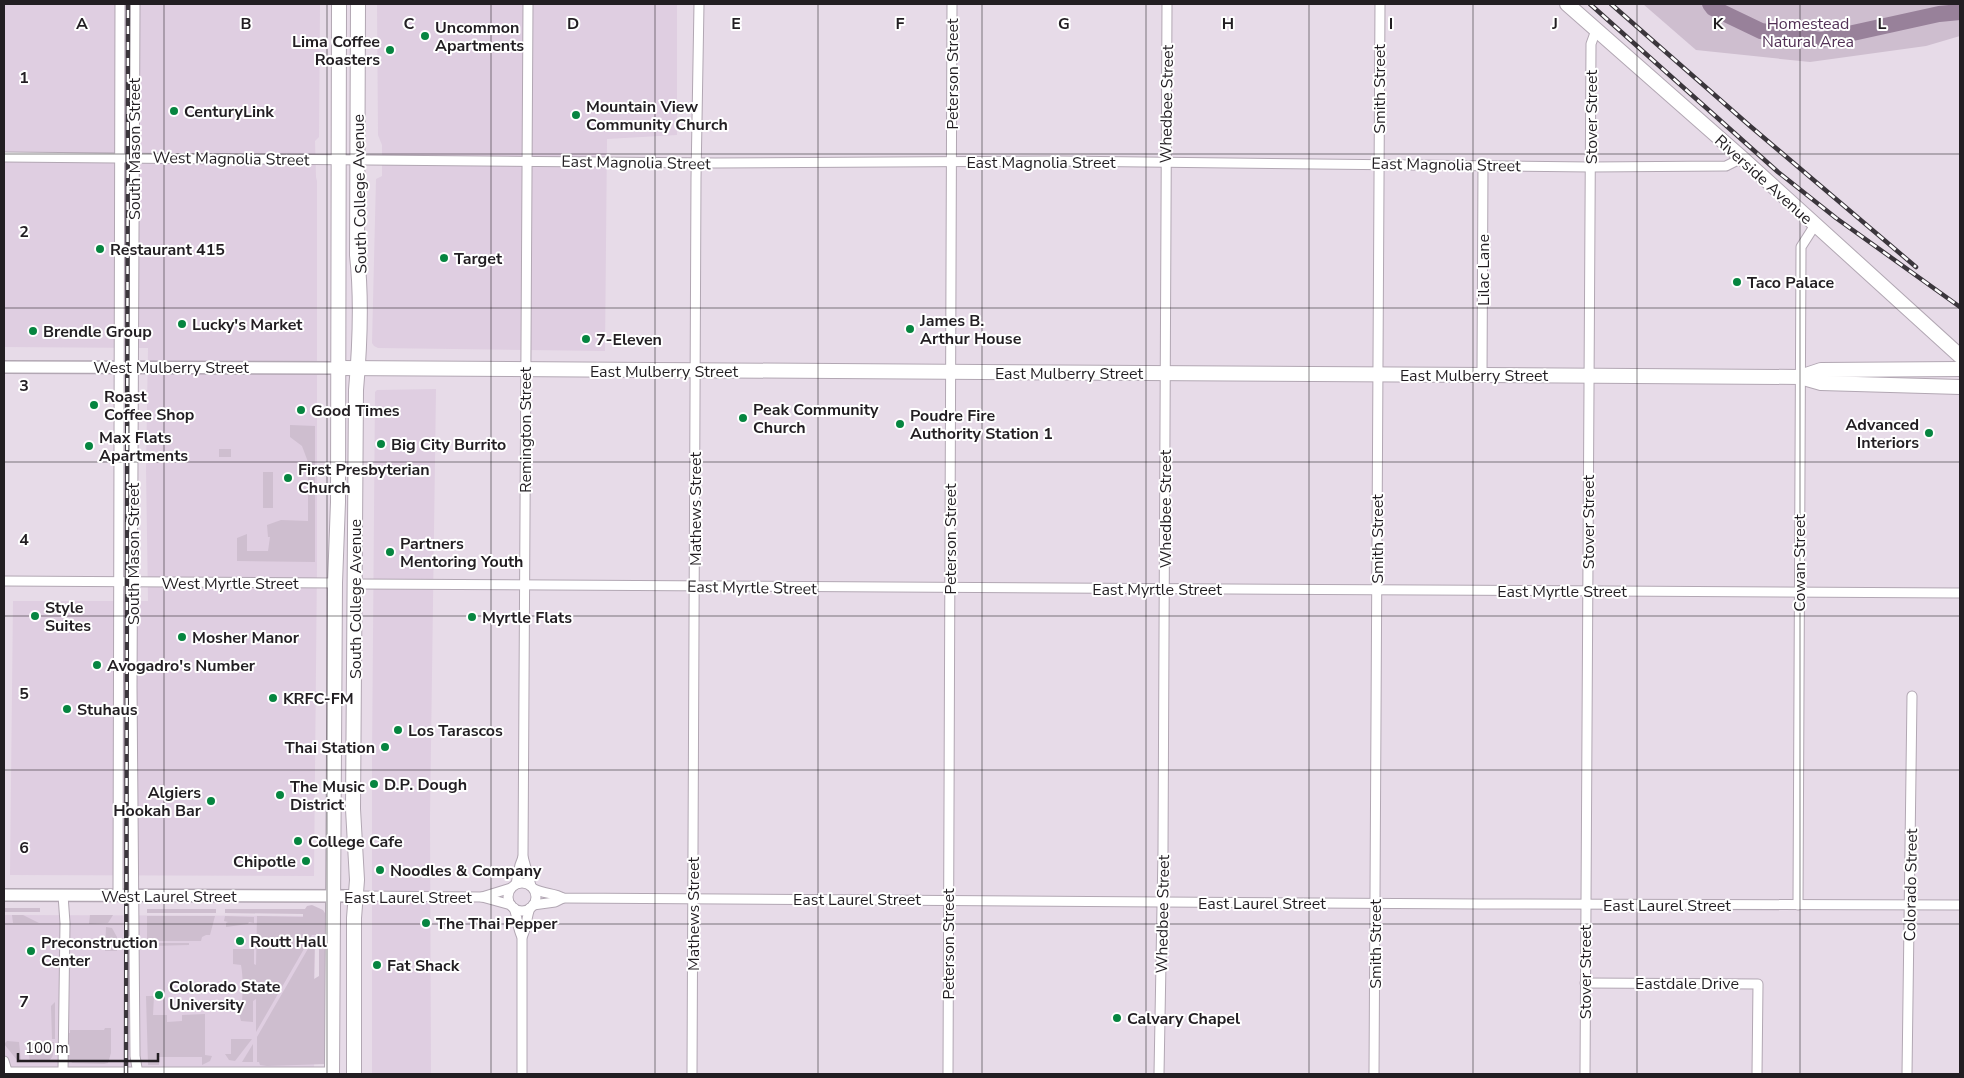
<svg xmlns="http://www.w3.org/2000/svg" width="1964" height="1078" viewBox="0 0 1964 1078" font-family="'Nunito Sans',sans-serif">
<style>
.built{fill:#dfcee1}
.green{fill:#cebecf}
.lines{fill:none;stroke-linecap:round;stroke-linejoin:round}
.river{stroke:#98819a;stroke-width:16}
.minor-casing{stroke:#b2a7b3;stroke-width:11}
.major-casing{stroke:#b2a7b3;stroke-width:14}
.highway-casing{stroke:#b2a7b3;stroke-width:16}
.minor{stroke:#fff;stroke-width:9}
.major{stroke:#fff;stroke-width:11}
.highway{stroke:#fff;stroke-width:14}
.rail-casing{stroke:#3b363c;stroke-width:4.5}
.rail{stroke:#fff;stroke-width:2.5;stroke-dasharray:8;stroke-linecap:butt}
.grid{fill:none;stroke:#221e22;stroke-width:1;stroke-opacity:0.55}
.poi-dot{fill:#068540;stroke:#fff;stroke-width:2}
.labels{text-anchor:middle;stroke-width:4;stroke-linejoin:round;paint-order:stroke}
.park-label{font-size:16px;fill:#523055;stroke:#fff}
.poi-label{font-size:16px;font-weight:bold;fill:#221e22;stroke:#fff;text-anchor:start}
.street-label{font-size:16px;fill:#221e22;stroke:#fff}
.grid-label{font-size:16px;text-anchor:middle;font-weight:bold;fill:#221e22;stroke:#fff;stroke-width:4;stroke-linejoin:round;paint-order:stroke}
</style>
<rect width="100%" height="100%" fill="#e7dbe8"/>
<g class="built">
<path d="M4,4H320L319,137L315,141L316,177L317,181V563L314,876L10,875L13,601H148L146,468L148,348L4,347Z"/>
<path d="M377,4H677V135L607,139L605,351L378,348L374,346L372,343L376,179L382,176V145L378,135Z"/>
<path d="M436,389L430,817L431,1074H372V759L375,392L377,390Z"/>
<path d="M4,915L315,916L314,1074H4Z"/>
</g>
<g class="green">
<path d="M1643,4H1960V36L1926,46L1810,62L1696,50Z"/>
<path d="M290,425L315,426V562L237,561V538L247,534V551H268L270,537H268L267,525L281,520L308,521V462L302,446L290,437Z"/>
<rect x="219" y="449" width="12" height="8"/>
<rect x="263" y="472" width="10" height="36"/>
<path d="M312,905L323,910L330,921L329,926L325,931V995L329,1003L326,1026L325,1027L326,1064L267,1066L260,1065L259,1062H257V1037L313,940H315L314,979L319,976V935H312L256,1032V999L253,1001V1022L241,1021C238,1013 242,1010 242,1002C243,990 243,975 241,965L233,964V949H254V964L256,965L257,916L303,917V914L225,913V909H305L307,906Z"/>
<rect x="4" y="908" width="36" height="4"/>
<rect x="147" y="909" width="69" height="4"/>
<path d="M12,915H23L39,923H13Z"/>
<path d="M90,915H113L108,923L89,924Z"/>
<path d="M147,916H215L210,935H206L202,937L201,941H147Z"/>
<path d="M225,916L254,917V923L249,922L248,924L226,927V923L228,922L224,921Z"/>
<path d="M106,927L112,928L117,937V951H105Z"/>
<path d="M147,943H189V945L147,946Z"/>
<path d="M146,996H154L153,1015H167V1022L182,1021V1015L205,1014V1055L212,1056L210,1061L202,1065V1057H159V1065H148Z"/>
<path d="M55,1002V1039H52L51,1006Z"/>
<path d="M105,1028H111V1053L108,1063L104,1064L72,1063L67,1055L68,1033H70V1030H104Z"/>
<path d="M231,1039H252L235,1061L229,1060L225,1054H231Z"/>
<path d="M7,1041L19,1042L21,1061L17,1060L4,1044Z"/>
<path d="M30,1042H54C54,1064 50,1061 30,1062L28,1048Z"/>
<path d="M253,1044V1062H242Z"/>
</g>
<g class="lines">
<path class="river" d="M1710,4L1713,8L1761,31L1821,40L1939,14L1960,12"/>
<g class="minor-casing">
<g id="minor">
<path d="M135,4L132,687L135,1056L138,1074"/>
<path d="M528,4L523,857L531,886"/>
<path d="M4,157L715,163L1058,161L1591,167L1726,166L1742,158"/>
<path d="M1482,376L1483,164"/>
<path d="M4,581L335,583"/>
<path d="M355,584L1960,593"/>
<circle cx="522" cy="897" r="14"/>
<path d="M516,884L520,865L523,857"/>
<path d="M534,889C544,894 554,893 563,898L1480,904L1960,905"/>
<path d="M118,895L120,4"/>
<path d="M356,896L482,897L511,905"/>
<path d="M482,897L511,888"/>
<path d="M533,905L555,902L563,898"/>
<path d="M1798,905L1801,247L1815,225"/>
<path d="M514,908C518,918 517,928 522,937V1074"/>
<path d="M522,937C527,928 526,918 530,908"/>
<path d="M1585,983L1758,984L1757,1074"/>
<path d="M4,1061L8,1074"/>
<path d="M63,1071L65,923L63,895"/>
<path d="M8,1072H332"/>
<path d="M692,1074L696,178L699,4"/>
<path d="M948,1074L952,4"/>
<path d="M1159,1074L1163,851L1167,4"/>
<path d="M1374,1074L1380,4"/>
<path d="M1585,1074L1591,44L1596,30"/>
<path d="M1907,1074L1912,696"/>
</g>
</g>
<g class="major-casing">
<g id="major">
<path d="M4,367L337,368"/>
<path d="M4,895L356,896"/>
</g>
</g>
<g class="highway-casing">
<g id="highway">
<path d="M1567,4L1742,158L1960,356"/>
<path d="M337,368L1800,377L1821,383L1960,387"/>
<path d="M1800,377L1821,370L1960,369"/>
<path d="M332,1074L335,583L338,502L339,4"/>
<path d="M354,1074V918L357,880L353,809L356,390C360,345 362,300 357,255L358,4"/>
</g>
</g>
<use href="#minor" class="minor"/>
<use href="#major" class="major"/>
<use href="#highway" class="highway"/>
<g class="rail-casing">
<g id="rail">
<path d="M1590,4L1778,172L1836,218L1960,307"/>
<path d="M1611,4L1750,126L1916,267"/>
<path d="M126,1074L128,4"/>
</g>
</g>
<use href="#rail" class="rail"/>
</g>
<path class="grid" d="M164,4V1074M327,4V1074M491,4V1074M655,4V1074M818,4V1074M982,4V1074M1146,4V1074M1309,4V1074M1473,4V1074M1637,4V1074M1800,4V1074M4,154H1960M4,308H1960M4,462H1960M4,616H1960M4,770H1960M4,924H1960"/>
<g class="poi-dot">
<circle cx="425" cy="36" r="5"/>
<circle cx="390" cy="50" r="5"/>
<circle cx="174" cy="111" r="5"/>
<circle cx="576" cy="115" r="5"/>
<circle cx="100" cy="249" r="5"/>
<circle cx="444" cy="258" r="5"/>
<circle cx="1737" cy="282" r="5"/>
<circle cx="182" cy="324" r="5"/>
<circle cx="910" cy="329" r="5"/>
<circle cx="33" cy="331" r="5"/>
<circle cx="586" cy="339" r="5"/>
<circle cx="94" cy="405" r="5"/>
<circle cx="301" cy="410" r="5"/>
<circle cx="743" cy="418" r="5"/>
<circle cx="900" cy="424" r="5"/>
<circle cx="1929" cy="433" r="5"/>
<circle cx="381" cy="444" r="5"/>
<circle cx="89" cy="446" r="5"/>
<circle cx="288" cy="478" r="5"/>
<circle cx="390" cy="552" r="5"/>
<circle cx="35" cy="616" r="5"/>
<circle cx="472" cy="617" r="5"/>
<circle cx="182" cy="637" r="5"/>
<circle cx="97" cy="665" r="5"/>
<circle cx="273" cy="698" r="5"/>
<circle cx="67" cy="709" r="5"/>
<circle cx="398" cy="730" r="5"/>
<circle cx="385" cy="747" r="5"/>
<circle cx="374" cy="784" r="5"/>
<circle cx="280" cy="795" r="5"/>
<circle cx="211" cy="801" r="5"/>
<circle cx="298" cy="841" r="5"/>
<circle cx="306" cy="861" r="5"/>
<circle cx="380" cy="870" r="5"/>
<circle cx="426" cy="923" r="5"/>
<circle cx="240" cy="941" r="5"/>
<circle cx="31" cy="951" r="5"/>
<circle cx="377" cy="965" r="5"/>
<circle cx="159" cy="995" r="5"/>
<circle cx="1117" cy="1018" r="5"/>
</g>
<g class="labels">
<g class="park-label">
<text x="1808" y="29">Homestead<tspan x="1808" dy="18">Natural Area</tspan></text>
</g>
<g class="poi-label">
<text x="435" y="33">Uncommon<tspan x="435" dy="18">Apartments</tspan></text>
<text x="380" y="47" text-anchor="end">Lima Coffee<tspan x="380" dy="18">Roasters</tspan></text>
<text x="586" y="112">Mountain View<tspan x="586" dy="18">Community Church</tspan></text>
<text x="184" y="117">CenturyLink</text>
<text x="110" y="255">Restaurant 415</text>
<text x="454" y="264">Target</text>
<text x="1747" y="288">Taco Palace</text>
<text x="920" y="326">James B.<tspan x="920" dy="18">Arthur House</tspan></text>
<text x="192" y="330">Lucky's Market</text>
<text x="43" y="337">Brendle Group</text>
<text x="596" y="345">7-Eleven</text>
<text x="104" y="402">Roast<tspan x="104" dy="18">Coffee Shop</tspan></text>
<text x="753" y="415">Peak Community<tspan x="753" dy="18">Church</tspan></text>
<text x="311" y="416">Good Times</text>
<text x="910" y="421">Poudre Fire<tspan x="910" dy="18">Authority Station 1</tspan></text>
<text x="1919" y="430" text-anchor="end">Advanced<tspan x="1919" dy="18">Interiors</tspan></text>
<text x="99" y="443">Max Flats<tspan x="99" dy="18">Apartments</tspan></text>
<text x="391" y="450">Big City Burrito</text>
<text x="298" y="475">First Presbyterian<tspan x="298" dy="18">Church</tspan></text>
<text x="400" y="549">Partners<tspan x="400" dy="18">Mentoring Youth</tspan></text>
<text x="45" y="613">Style<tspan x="45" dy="18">Suites</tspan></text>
<text x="482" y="623">Myrtle Flats</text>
<text x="192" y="643">Mosher Manor</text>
<text x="107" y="671">Avogadro's Number</text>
<text x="283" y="704">KRFC-FM</text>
<text x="77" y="715">Stuhaus</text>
<text x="408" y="736">Los Tarascos</text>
<text x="375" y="753" text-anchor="end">Thai Station</text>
<text x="384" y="790">D.P. Dough</text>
<text x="290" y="792">The Music<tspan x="290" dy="18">District</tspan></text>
<text x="201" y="798" text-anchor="end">Algiers<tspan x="201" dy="18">Hookah Bar</tspan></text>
<text x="308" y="847">College Cafe</text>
<text x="296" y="867" text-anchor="end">Chipotle</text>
<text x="390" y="876">Noodles &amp; Company</text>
<text x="436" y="929">The Thai Pepper</text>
<text x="250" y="947">Routt Hall</text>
<text x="41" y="948">Preconstruction<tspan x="41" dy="18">Center</tspan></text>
<text x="387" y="971">Fat Shack</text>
<text x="169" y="992">Colorado State<tspan x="169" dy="18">University</tspan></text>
<text x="1127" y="1024">Calvary Chapel</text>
</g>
<g class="street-label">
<text transform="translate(952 74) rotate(-90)" y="6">Peterson Street</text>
<text transform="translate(1379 89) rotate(-90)" y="6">Smith Street</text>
<text transform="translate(1166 104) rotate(-89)" y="6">Whedbee Street</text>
<text transform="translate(1591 117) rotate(-90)" y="6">Stover Street</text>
<text transform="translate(134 149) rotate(-90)" y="6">South Mason Street</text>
<text transform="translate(231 158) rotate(1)" y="6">West Magnolia Street</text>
<text transform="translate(636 162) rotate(1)" y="6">East Magnolia Street</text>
<text x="1041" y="168">East Magnolia Street</text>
<text transform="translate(1446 164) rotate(1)" y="6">East Magnolia Street</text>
<text transform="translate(1764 179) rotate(42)" y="6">Riverside Avenue</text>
<text transform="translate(359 194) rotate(-91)" y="6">South College Avenue</text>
<text transform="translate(1483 270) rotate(-90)" y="6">Lilac Lane</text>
<text x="171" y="373">West Mulberry Street</text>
<text x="664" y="377">East Mulberry Street</text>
<text x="1069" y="379">East Mulberry Street</text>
<text x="1474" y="381">East Mulberry Street</text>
<text transform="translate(525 430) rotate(-90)" y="6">Remington Street</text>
<text transform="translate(695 509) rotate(-90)" y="6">Mathews Street</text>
<text transform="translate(1165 509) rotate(-90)" y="6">Whedbee Street</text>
<text transform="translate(1588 522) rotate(-90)" y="6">Stover Street</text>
<text transform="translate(950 539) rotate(-90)" y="6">Peterson Street</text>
<text transform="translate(1377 539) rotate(-90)" y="6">Smith Street</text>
<text transform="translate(133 554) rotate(-90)" y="6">South Mason Street</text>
<text transform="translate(1799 563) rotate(-90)" y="6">Cowan Street</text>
<text x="230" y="589">West Myrtle Street</text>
<text transform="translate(752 587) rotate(1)" y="6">East Myrtle Street</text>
<text x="1157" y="595">East Myrtle Street</text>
<text x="1562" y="597">East Myrtle Street</text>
<text transform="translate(355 599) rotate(-90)" y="6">South College Avenue</text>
<text transform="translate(1910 885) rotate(-89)" y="6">Colorado Street</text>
<text x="169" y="902">West Laurel Street</text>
<text x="408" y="903">East Laurel Street</text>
<text x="857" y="905">East Laurel Street</text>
<text x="1262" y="909">East Laurel Street</text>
<text x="1667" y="911">East Laurel Street</text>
<text transform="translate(693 914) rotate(-90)" y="6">Mathews Street</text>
<text transform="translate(1162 914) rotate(-89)" y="6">Whedbee Street</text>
<text transform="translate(948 944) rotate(-90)" y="6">Peterson Street</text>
<text transform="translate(1375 944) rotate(-90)" y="6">Smith Street</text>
<text transform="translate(1585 972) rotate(-90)" y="6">Stover Street</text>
<text x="1687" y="989">Eastdale Drive</text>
</g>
</g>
<g class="grid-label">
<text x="82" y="29">A</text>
<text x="246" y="29">B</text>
<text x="409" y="29">C</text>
<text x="573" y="29">D</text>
<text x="736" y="29">E</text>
<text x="900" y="29">F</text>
<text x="1064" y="29">G</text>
<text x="1228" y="29">H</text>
<text x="1391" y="29">I</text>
<text x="1555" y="29">J</text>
<text x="1718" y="29">K</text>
<text x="1882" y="29">L</text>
<text x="24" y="83">1</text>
<text x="24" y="237">2</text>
<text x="24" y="391">3</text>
<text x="24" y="545">4</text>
<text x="24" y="699">5</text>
<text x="24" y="853">6</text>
<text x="24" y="1007">7</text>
</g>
<rect width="1964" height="1078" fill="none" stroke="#221e22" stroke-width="10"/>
<path d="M18 1053v8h140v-8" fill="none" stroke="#221e22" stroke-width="2.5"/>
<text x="25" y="1053" font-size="15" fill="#221e22" stroke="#ffffff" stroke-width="4" paint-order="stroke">100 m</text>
</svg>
